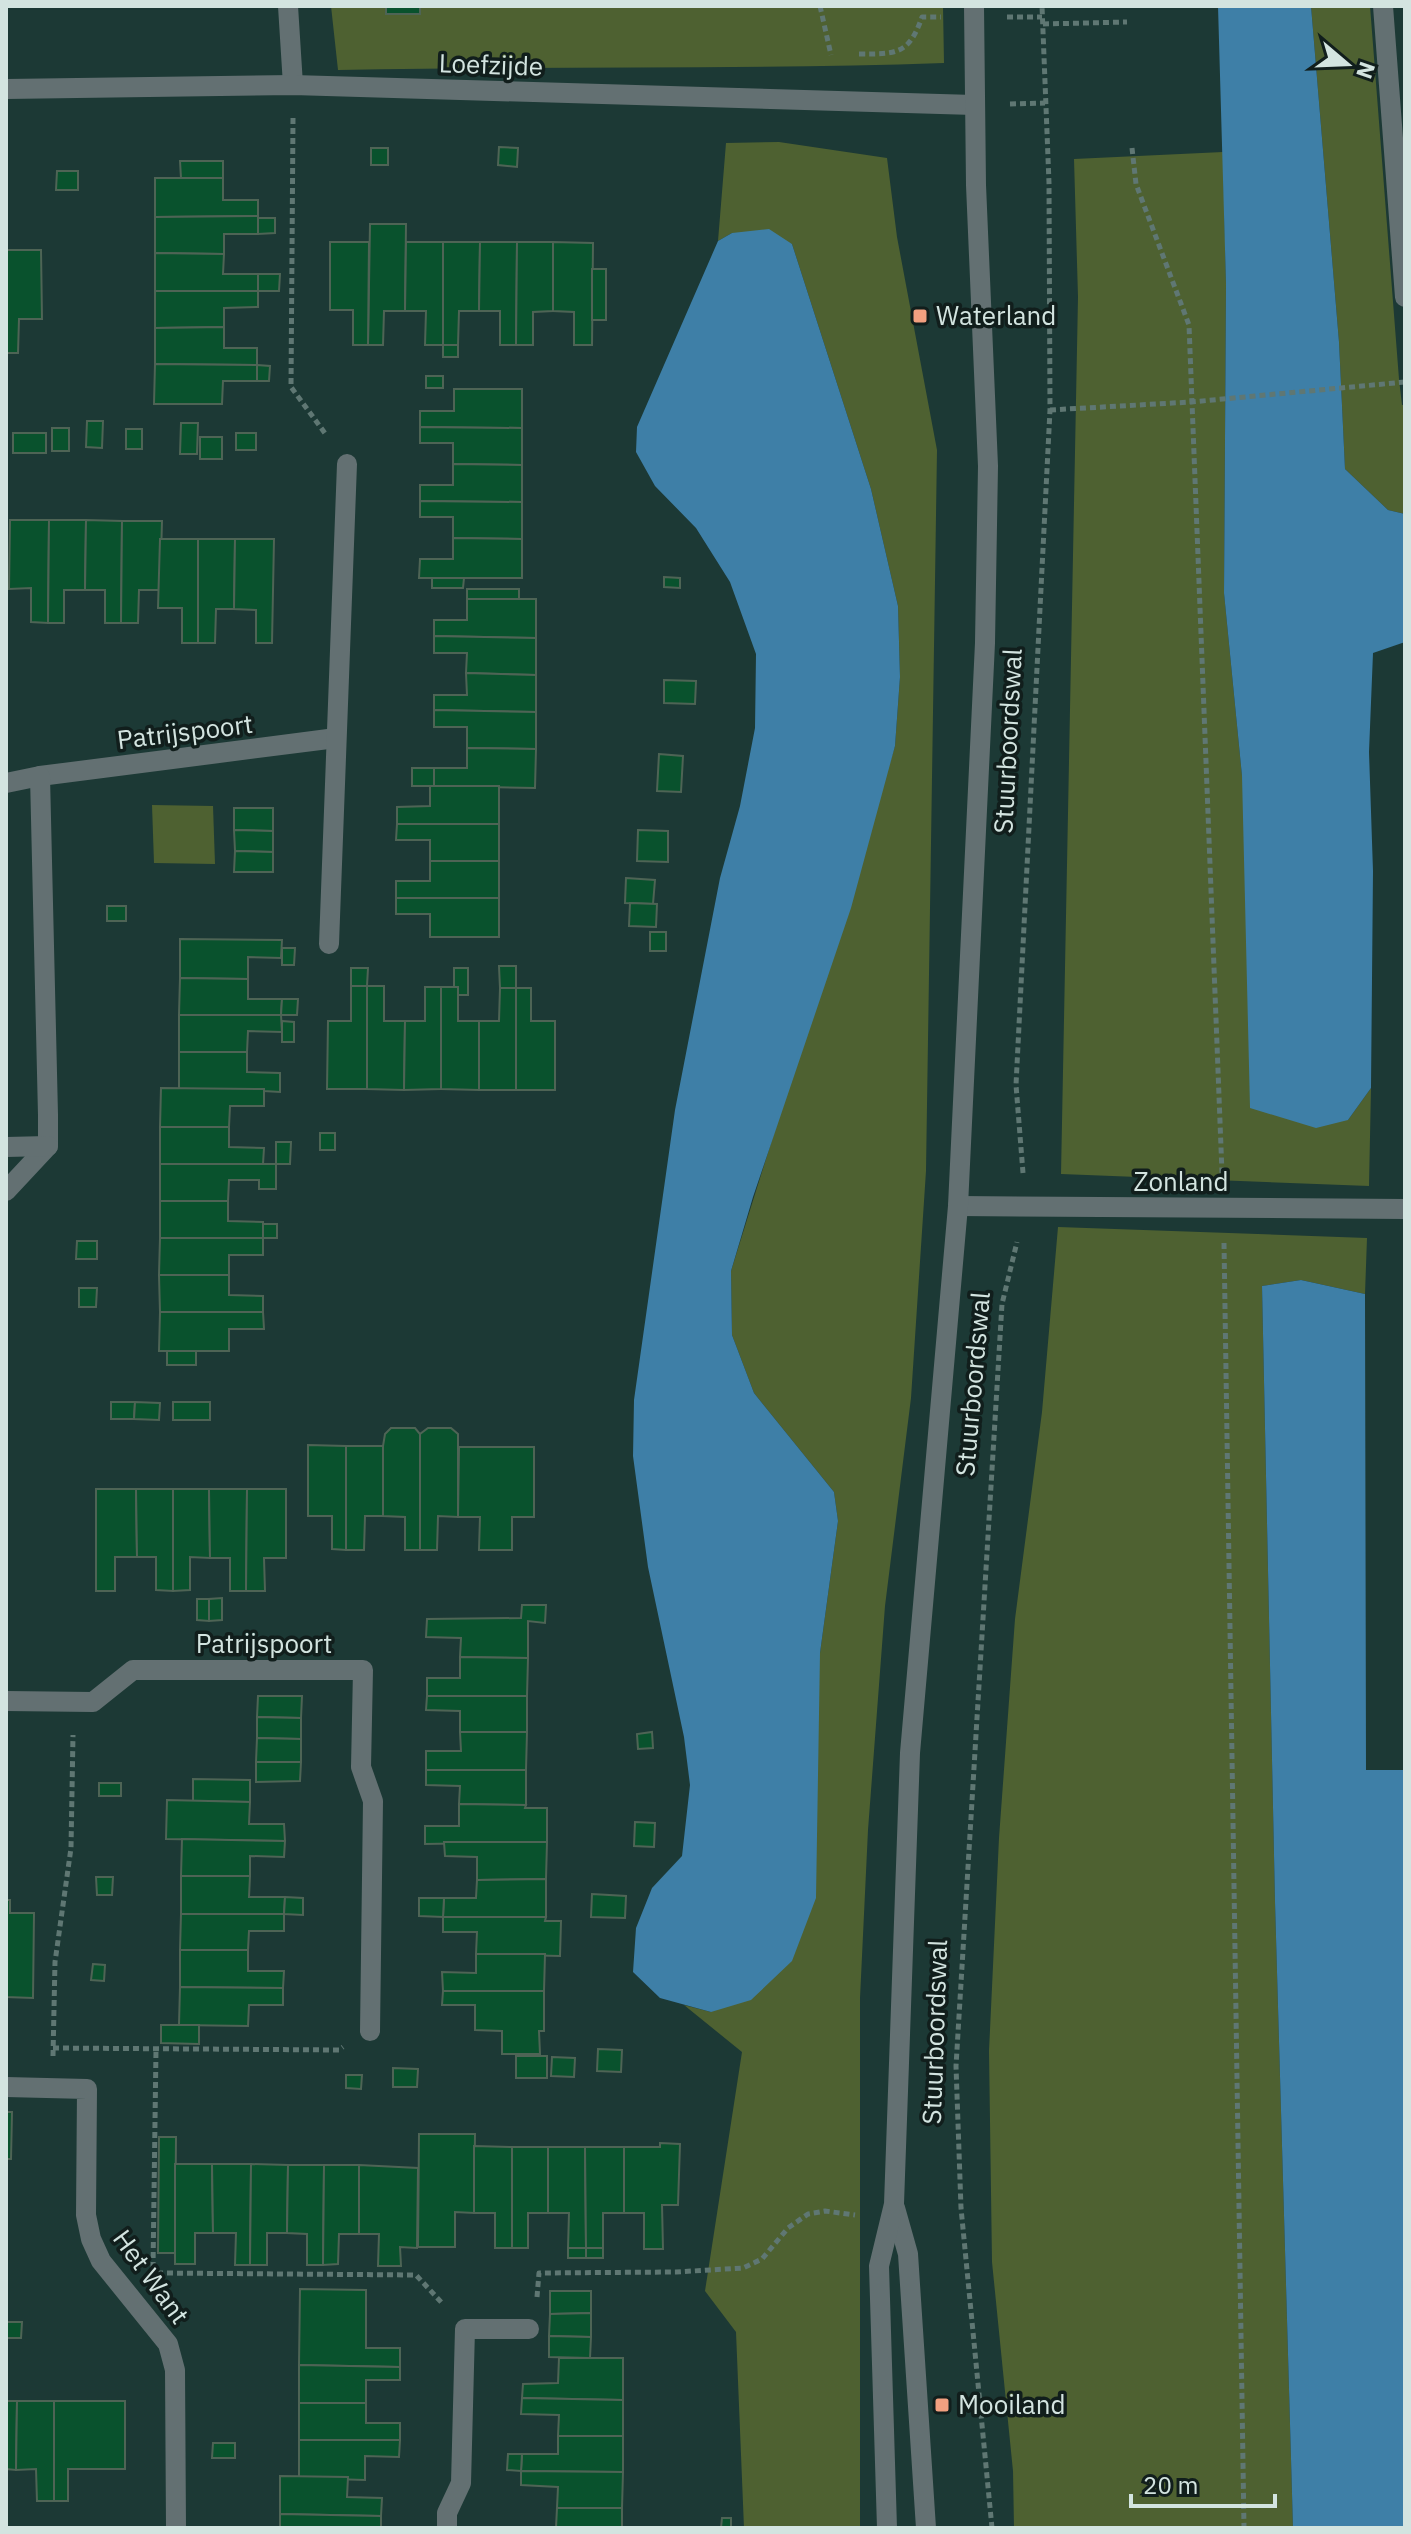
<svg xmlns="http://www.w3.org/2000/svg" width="1411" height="2534" viewBox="0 0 1411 2534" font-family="'IBM Plex Sans',sans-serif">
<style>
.green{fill:#4e6131}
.water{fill:#3e7fa7}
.building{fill:#09522d;stroke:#4e6455;stroke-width:2}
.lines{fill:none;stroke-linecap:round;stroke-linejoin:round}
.path{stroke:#5f7773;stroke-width:5;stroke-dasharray:6 4;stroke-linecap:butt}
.minor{stroke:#637072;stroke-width:20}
.poi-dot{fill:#f2a080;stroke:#111e1c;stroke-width:3}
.labels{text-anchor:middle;stroke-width:7;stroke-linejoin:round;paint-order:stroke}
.street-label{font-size:26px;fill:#d3e4e0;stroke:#111e1c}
.poi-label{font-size:26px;fill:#d3e4e0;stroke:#111e1c;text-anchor:start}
</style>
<rect width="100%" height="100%" fill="#1c3935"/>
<g class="green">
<path d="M331,6H943L944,63C742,70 540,66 338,70Z"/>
<path d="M1311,6H1370L1399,379L1402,405H1405V514L1388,510L1345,469L1339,342Z"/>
<path d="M779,142L887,158L897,237L937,450L926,1171L911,1398L885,1606L868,1830L860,1998V2528H744L736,2332L705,2291L742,2052L684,2005L711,2012L820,1653L838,1521L834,1492L754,1393L732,1335L731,1271L895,746L900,677L898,606L871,489L792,244L732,233L718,241L726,143Z"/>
<path d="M1223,152L1226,284L1224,593L1242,776L1348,1120L1371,1088L1369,1186L1061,1174L1078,297L1074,159Z"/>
<path d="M152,805L213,806L215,864L154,863Z"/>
<path d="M1058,1227L1367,1238L1365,1294L1301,1280L1262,1286L1275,1902L1293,2528H1014L1013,2471L992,2262L989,2051L999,1838L1015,1619L1042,1412Z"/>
</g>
<g class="water">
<path d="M1218,6H1311L1339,342L1345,469L1388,510L1405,514V642L1373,653L1369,752L1373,871L1371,1088L1348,1120L1316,1128L1250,1108L1242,776L1224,593L1226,284Z"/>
<path d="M769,229L792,244L871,489L898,606L900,677L895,746L851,908L753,1197L731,1271L732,1335L754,1393L834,1492L838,1521L820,1653L816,1898L792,1961L751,2000L711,2012L660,1998L633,1972L636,1928L652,1888L682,1856L690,1785L684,1737L648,1567L633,1456L634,1400L675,1110L720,878L740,806L755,728L756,654L730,582L696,528L655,486L636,452L637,427L718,241L732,233Z"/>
<path d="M1301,1280L1365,1294L1366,1770H1405V2528H1293L1275,1902L1262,1286Z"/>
</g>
<g class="building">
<rect x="386" y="6" width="34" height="8"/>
<path d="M499,147L518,148L517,167L498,165Z"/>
<rect x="371" y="148" width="17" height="17"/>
<path d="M180,161H223V178H181Z"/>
<path d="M57,171H78V190H56Z"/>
<path d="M155,178H223V200H258V216L155,217Z"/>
<path d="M258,216V234H224V254L155,253V217Z"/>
<path d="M258,218H275V233L258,234Z"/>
<path d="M370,224H406L405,311H384L383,345H368Z"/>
<path d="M330,242H369L368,345H353V310H330Z"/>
<path d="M406,242H443V345H425L426,311H405Z"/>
<path d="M443,242H480L479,311H459L458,345H443Z"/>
<path d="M480,242H517L516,345H500V311H479Z"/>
<path d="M517,242H553V311L533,312V345H516Z"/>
<path d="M553,242L593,243L592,345H574V312L553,311Z"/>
<path d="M6,250H41L42,319H19L18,353H6Z"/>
<path d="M155,253L224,254L223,274H258V291H155Z"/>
<rect x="592" y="269" width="14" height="51"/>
<path d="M258,274H280L279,291H258Z"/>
<path d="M155,291H258V307L224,308V327L155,328Z"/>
<path d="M224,327V348H257V365L155,364V328Z"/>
<rect x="443" y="345" width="15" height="12"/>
<path d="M155,364L257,365V381H223L222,404H154Z"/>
<path d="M257,365L270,366L269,381H257Z"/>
<rect x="426" y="376" width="17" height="12"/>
<path d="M454,389H522V428L420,427V411H454Z"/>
<path d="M87,421H103L102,448L86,447Z"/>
<path d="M181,423H198L197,454H180Z"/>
<path d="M420,427L522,428V465L453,464V443H420Z"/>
<rect x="52" y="428" width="17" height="23"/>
<rect x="126" y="429" width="16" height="20"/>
<rect x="13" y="433" width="33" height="20"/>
<rect x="236" y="433" width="20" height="17"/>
<rect x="200" y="437" width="22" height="22"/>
<path d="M453,464L522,465V502L420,501V485H453Z"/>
<path d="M420,501L522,502V539L453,538V517H420Z"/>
<path d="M10,520H49L48,623L31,622V588L9,589Z"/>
<path d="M49,520H86L85,590H64V623H48Z"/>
<path d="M86,520L122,521L121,623H105V590H85Z"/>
<path d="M122,521H162L160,590H139L138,623H121Z"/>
<path d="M453,538L522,539V578H419L420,559H453Z"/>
<path d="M160,539H198V643H182V608H158Z"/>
<path d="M198,539H235L234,609H216L215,643H198Z"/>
<path d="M235,539H274L272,643H256V610L234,609Z"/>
<path d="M664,577L680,578V588L664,587Z"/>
<path d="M432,578H464L463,588H432Z"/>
<rect x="467" y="589" width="52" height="10"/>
<path d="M467,599H536V638L434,636V620H467Z"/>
<path d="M434,636L536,638V675L466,673L467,653H434Z"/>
<path d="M466,673L536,675V712L434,710V695H467Z"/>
<path d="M664,680L696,681L695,704L664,703Z"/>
<path d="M434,710L536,712V749L467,748V727H434Z"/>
<path d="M467,748L536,749L535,788L434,786V768H467Z"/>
<path d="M659,754L683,756L681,792L657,791Z"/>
<rect x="412" y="768" width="22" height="18"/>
<path d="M430,786H499V824H397V807L430,806Z"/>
<path d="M234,808H273V831L234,830Z"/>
<path d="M397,824H499V861H430V840H396Z"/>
<path d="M234,830L273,831V852L235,851Z"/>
<path d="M638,830L668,831V862L637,861Z"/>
<path d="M235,851L273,852V872H234Z"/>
<path d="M430,861H499V898H396V881H430Z"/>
<path d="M626,878L655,880L653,904L625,903Z"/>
<path d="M396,898H499V937H430V914H396Z"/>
<path d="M630,903L657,904L656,927L629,926Z"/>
<rect x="107" y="906" width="19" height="15"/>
<rect x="650" y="932" width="16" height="19"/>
<path d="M180,939L282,940L281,958L248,957V979L180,978Z"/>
<path d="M282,948H295L294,965H282Z"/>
<path d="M499,966H516V988H500Z"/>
<path d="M351,968H368L367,986H351Z"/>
<path d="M454,968H468V995H458V987H454Z"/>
<path d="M180,978L248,979V999H282L281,1015H179Z"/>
<path d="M351,986H367V1089H327L328,1021H351Z"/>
<path d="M367,986H384V1021H405L404,1090L367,1089Z"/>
<path d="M425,987H441V1089L404,1090L405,1021H425Z"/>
<path d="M441,987H458V1021H479V1090L441,1089Z"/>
<path d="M500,988H516V1090H479V1021H499Z"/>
<path d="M516,988H531V1021H555V1090H516Z"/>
<path d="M282,999H298L297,1015H281Z"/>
<path d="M179,1015H281L282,1032L248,1031L247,1052H179Z"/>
<path d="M282,1021L294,1022V1042H282Z"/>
<path d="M179,1052H247V1072L280,1073V1092L264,1091V1089L179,1090Z"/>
<path d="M161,1088L264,1089V1106H230L229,1127H160Z"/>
<path d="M160,1127H229V1147L264,1148L263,1164H160Z"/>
<rect x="320" y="1133" width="15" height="17"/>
<path d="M276,1142H291L290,1164H276Z"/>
<path d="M160,1164H276V1189H259V1180H229L228,1201H160Z"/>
<path d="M160,1201H228V1221L263,1222V1238H160Z"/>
<rect x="263" y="1224" width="14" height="14"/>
<path d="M160,1238H263V1255H229V1275H159Z"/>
<path d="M77,1241H97V1259H76Z"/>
<path d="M159,1275H229V1295L263,1296V1312H160Z"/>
<path d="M79,1288H97L96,1307H79Z"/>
<path d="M160,1312H263L264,1329H229V1351H159Z"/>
<rect x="167" y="1351" width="29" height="14"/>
<path d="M111,1402H135L134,1419H111Z"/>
<path d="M135,1402L160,1403L159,1420L134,1419Z"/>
<rect x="173" y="1402" width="37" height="18"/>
<path d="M391,1428H415L420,1434V1550H405V1517L383,1516V1446L385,1434Z"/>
<path d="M428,1428H451L458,1434V1517L438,1516L437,1550H420V1434Z"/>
<path d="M308,1445L346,1446V1550L332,1549V1516H308Z"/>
<path d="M346,1446H383V1516H365L364,1550H346Z"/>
<path d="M459,1447H534V1517H512V1550H479L480,1517H458Z"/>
<path d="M96,1489H136L137,1557H115V1591H96Z"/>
<path d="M136,1489H173V1591L156,1590V1557H137Z"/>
<path d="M173,1489H209L210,1558L190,1557V1590L173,1591Z"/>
<path d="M209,1489H247L246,1591H230V1558H210Z"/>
<path d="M247,1489H286V1558H264L265,1591H246Z"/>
<path d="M222,1598V1620L209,1621V1599Z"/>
<path d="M197,1599H209V1621L197,1620Z"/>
<path d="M522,1605H546L545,1623L528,1621V1658L460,1657L461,1638L426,1637L427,1619L521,1618Z"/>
<path d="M460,1657L528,1658L527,1696H427V1678H460Z"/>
<path d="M258,1696H302L301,1718L257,1717Z"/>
<path d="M427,1696H527V1732H460V1711L426,1710Z"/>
<path d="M257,1717L301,1718V1739L257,1738Z"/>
<path d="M460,1732H527L526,1770H426V1751H461Z"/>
<path d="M652,1732L653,1748L638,1749L637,1734Z"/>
<path d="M257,1738L301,1739V1762H256Z"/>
<path d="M256,1762H301L300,1781L256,1782Z"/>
<path d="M426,1770H526V1805L459,1804L460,1786L426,1785Z"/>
<path d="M193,1779L250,1780V1802L193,1801Z"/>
<rect x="99" y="1783" width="22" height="13"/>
<path d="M167,1800L250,1802L249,1824H284L285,1841L166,1839Z"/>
<path d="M459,1804L526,1805L525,1808H547V1842L425,1844V1826H459Z"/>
<path d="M635,1822L655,1823L654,1847L634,1846Z"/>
<path d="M182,1839L285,1841L284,1857L250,1856V1876H181Z"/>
<path d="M444,1842H547L546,1879L477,1880V1857L445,1856Z"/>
<path d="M181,1876H250L249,1897H285L284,1914H181Z"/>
<path d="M96,1877H113L112,1895H97Z"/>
<path d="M546,1879V1917H443L444,1898H476L477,1880Z"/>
<path d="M592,1894L626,1896L625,1918L591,1917Z"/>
<path d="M285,1897L303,1898V1915L284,1914Z"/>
<path d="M419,1898H444L443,1917L419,1916Z"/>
<path d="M6,1900H10V1913H34L33,1998L6,1997Z"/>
<path d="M181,1914H284V1931H249L248,1950H180Z"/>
<path d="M443,1917H546L545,1921H561L560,1956L476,1954L477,1932H443Z"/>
<path d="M180,1950H248V1971H284L283,1988L180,1987Z"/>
<path d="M476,1954H545L544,1991H443L442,1972L476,1973Z"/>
<path d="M93,1964L105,1965L104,1981L91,1980Z"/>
<path d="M180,1987L283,1988V2005H249L248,2026L179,2025Z"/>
<path d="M443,1991H544V2031H539L540,2054H502V2031L475,2030V2005H442Z"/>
<path d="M161,2025H199V2044L161,2043Z"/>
<path d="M598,2049L622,2050L621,2072L597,2071Z"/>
<rect x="516" y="2056" width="31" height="22"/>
<path d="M552,2057L575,2058L574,2077L551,2076Z"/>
<path d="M393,2068L418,2069L417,2087H393Z"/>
<path d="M346,2075H362L361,2089L346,2088Z"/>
<path d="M6,2112H12L11,2159H6Z"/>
<path d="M419,2134H475L474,2213L455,2212V2247H418Z"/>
<path d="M159,2137H176L175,2253H158Z"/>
<path d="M660,2143L680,2144L678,2205H662L663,2249H644V2213H624V2147H660Z"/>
<path d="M474,2146L512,2147V2248H495V2213H474Z"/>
<path d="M512,2147H548V2213H528V2248H512Z"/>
<path d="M548,2147H585L586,2248H568L569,2213H548Z"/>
<path d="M585,2147H624V2213H603V2248H586Z"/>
<path d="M175,2164H212L213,2233H195V2264H175Z"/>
<path d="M212,2164H251L250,2265H235L236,2233H213Z"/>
<path d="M251,2164L288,2165L287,2233H267V2265H250Z"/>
<path d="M288,2165H324L323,2265H307V2234L287,2233Z"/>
<path d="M324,2165H359V2234H339L338,2264L323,2265Z"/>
<path d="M359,2165L418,2168L417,2248L400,2247L401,2266H378L379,2234H359Z"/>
<rect x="568" y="2248" width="18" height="10"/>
<rect x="586" y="2248" width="17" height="10"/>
<path d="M300,2289L366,2290V2348H400V2367L299,2365Z"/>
<path d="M550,2291H591V2313L550,2314Z"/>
<path d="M591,2313V2337L549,2336L550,2314Z"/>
<path d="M6,2322H22L21,2338H6Z"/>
<path d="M549,2336L591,2337L590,2358L549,2357Z"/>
<path d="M559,2358H623V2400L522,2398L523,2384L558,2383Z"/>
<path d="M299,2365L400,2367V2380H366V2403H299Z"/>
<path d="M522,2398L623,2400V2436H558L559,2415L521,2414Z"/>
<path d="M6,2401H17L16,2470L6,2469Z"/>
<path d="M17,2401H54V2501H37L36,2469L16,2470Z"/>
<path d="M54,2401H125V2469H68V2501H54Z"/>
<path d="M299,2403H366V2423H400V2440H299Z"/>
<path d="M558,2436H623V2472L521,2471L522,2454H558Z"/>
<path d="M299,2440H400L399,2457L365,2456V2480L299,2478Z"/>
<path d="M213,2443H235V2458H212Z"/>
<path d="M508,2454H522L521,2471L507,2470Z"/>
<path d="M521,2471L623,2472L622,2508H557L558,2487L521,2485Z"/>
<path d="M280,2476L348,2477L347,2497L382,2498L381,2516L280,2514Z"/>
<path d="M557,2508H622V2528H556Z"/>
<path d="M280,2514L381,2516V2528H280Z"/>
<path d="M722,2518H731V2528H721Z"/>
</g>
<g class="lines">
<g class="path">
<path d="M820,6L831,55"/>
<path d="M1007,17H1042"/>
<path d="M1043,24L1127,22"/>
<path d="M859,54C896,54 909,55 922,17H941"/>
<path d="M1010,104L1045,103"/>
<path d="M293,118L291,387L327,436"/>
<path d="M1132,148L1136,184L1189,325L1222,1173"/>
<path d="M1050,410L1191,402L1405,382"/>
<path d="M1023,1173L1016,1085L1050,410L1049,183L1042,6"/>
<path d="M1224,1243L1244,2528"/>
<path d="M53,2048L339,2050L343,2047"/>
<path d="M53,2056L55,1962L71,1848L73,1735"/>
<path d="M153,2268L156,2049"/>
<path d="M157,2273L416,2275L442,2303"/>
<path d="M537,2297L539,2273L676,2272L743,2268L762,2259L788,2228L808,2214L825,2211L855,2215"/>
<path d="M992,2528L961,2208L956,2066L1002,1304L1017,1242"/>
</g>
<g class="minor">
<path d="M288,6L293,85"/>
<path d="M1383,6L1405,297"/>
<path d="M6,89L293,85L974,105"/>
<path d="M40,776L336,738"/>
<path d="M6,783L40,776L48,1115V1146L6,1191"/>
<path d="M329,944L347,464"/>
<path d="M6,1147L48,1146"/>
<path d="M958,1206L1405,1209"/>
<path d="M6,1701L93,1702L133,1670H363L361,1767L373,1801L370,2031"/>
<path d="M6,2087L87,2089L86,2215L91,2239L101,2261L168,2344L175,2370L176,2528"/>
<path d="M895,2208L908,2254L926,2528"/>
<path d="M447,2528V2513L461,2483L465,2329H529"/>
<path d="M887,2528L879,2266L894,2204L910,1753L958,1206L985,643L988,466L976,185L974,6"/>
</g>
</g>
<g class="poi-dot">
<rect x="912" y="308" width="16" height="16" rx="4"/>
<rect x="934" y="2397" width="16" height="16" rx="4"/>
</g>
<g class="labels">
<g class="street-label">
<text transform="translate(491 65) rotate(2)" y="9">Loefzijde</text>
<text transform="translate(185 732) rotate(-7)" y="9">Patrijspoort</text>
<text transform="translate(1008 741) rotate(-87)" y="9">Stuurboordswal</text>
<text x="1181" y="1191">Zonland</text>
<text transform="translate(973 1384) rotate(-85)" y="9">Stuurboordswal</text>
<text x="264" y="1653">Patrijspoort</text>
<text transform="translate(935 2032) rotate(-88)" y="9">Stuurboordswal</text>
<text transform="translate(151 2277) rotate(54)" y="9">Het Want</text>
</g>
<g class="poi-label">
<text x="936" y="325">Waterland</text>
<text x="958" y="2414">Mooiland</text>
</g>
</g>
<rect width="1411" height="2534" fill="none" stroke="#d3e4e0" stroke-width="16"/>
<g transform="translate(1347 64) rotate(109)" stroke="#111e1c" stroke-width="6" paint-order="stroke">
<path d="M0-6L14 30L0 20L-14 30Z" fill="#d3e4e0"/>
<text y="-12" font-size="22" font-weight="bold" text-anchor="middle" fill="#d3e4e0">N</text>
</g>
<path d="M1131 2494v12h144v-12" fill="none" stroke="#d3e4e0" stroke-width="4"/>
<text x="1143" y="2494" font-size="24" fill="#d3e4e0" stroke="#111e1c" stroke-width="6" paint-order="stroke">20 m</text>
</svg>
